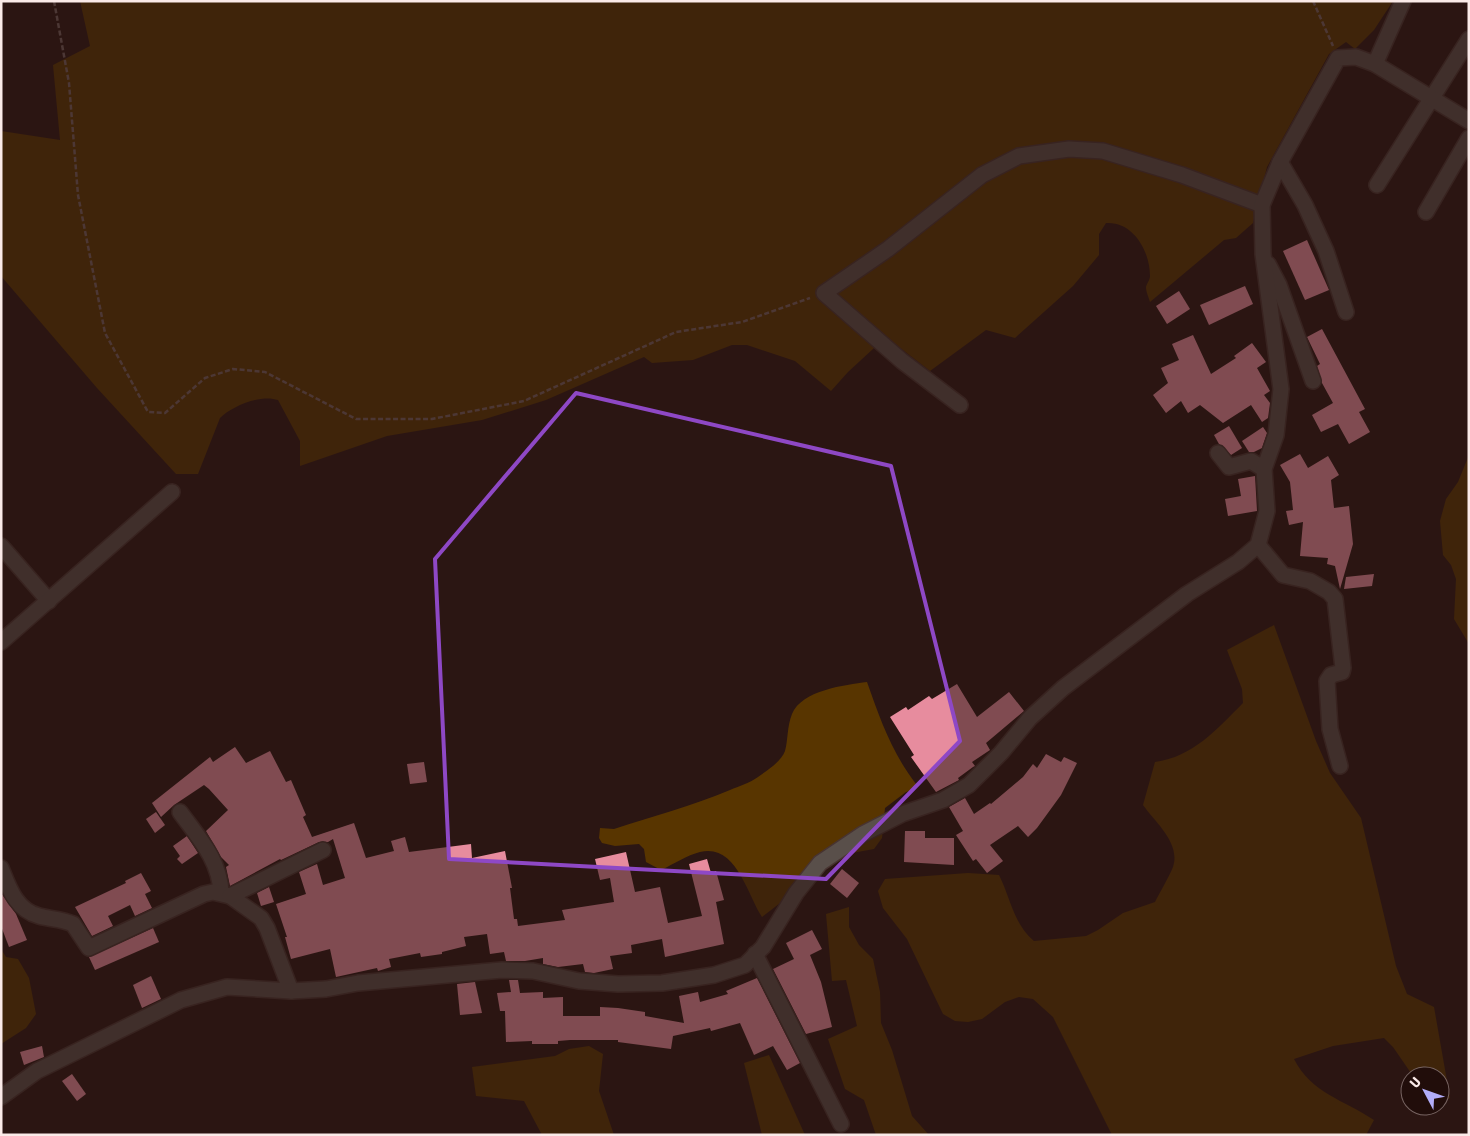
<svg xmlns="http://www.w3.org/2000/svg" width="1470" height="1136" viewBox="0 0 1470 1136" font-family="'Asap Condensed',sans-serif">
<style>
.green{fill:#583500}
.building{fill:#e78c9e}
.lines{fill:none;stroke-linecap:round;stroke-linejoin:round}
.minor-casing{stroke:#483431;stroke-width:18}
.path{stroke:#74615f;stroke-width:2.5;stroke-dasharray:5 2.5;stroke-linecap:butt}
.minor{stroke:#594f4a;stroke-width:15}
.marked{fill:none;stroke:#8e48c5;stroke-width:4;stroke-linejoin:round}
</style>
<rect width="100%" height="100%" fill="#2b1613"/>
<g class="green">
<path d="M80,1H1393L1374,30L1355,49L1346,42L1329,54L1267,167L1253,223L1236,238L1224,240L1150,302C1149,298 1146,292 1146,287C1147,283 1150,280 1150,276C1150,251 1133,221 1106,223L1099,234V255L1073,286L1015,338L986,330L930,371L886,337L848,372L831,391L795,361L747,345H732L693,360L652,363L644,357L546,400L482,420L387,436L300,466V441L278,400C261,394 232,406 220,418L198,474H176L97,388L1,276V131L60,140L53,65L90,46Z"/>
<path d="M1469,455V644L1454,619L1456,579L1451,565L1443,555L1440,521L1446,499L1458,482Z"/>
<path d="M1274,625L1316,741L1330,773L1361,818L1396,966L1407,994L1434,1007L1450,1098L1440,1102V1076H1413L1393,1047L1384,1038L1333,1046L1294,1059C1311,1093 1344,1100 1374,1120L1366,1135H1112L1053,1017L1033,999L1019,997L1005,1002L982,1019L968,1022L955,1021L943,1014L907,939L883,908L878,891L885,879L968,873L999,875C1011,899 1013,923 1034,941L1086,936L1098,930L1123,913L1155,902C1160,892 1169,877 1173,867C1181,843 1155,822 1143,805L1155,762C1193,757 1217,729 1243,703L1242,689L1227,650Z"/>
<path d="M867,682C880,719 892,753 916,784L913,790L906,792L885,808L882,838L874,849L852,853H832L784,900L762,917C747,894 736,843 700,852C687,855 674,864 661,870L646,862L644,849L639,844L615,846L602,843L599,838L600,828L614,829C653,816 692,806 730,790C739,786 750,783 758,777C766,771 781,762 785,751C788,741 787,726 792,714C802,690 845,685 867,682Z"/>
<path d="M849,907V927L859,945L873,959L880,992L881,1023L892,1050L912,1116L929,1135H876L864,1100L845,1089L828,1039L857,1026L846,980L832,981L826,914Z"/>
<path d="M1,949L6,957L18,959L29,978L36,1014L26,1028L1,1044Z"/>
<path d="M589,1046L603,1054L599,1091L614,1135H542L524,1101L476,1096L472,1067L555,1056L569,1049Z"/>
<path d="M769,1055L805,1135H762L744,1063Z"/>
</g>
<g class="building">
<path d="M1307,240L1329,290L1305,300L1283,251Z"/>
<path d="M1245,286L1253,304L1209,325L1200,305Z"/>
<path d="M1179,291L1190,309L1167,324L1156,306Z"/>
<path d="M1322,329L1365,409L1359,412L1370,432L1349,444L1338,424L1321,432L1312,415L1333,403L1322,383L1317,366L1320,364L1307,337Z"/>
<path d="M1193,335L1211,374L1236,358L1234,356L1252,343L1266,362L1257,368L1270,391L1264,395L1270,403L1268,418L1262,422L1251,405L1223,423L1200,405L1188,413L1181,401L1166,413L1153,395L1168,383L1161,368L1179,360L1172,344Z"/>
<path d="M1229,426L1242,448L1231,455L1219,444L1214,435Z"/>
<path d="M1263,427L1267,433L1262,448L1254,452H1249L1242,441Z"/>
<path d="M1300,454L1308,468L1328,456L1339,475L1331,480L1334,508L1349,506L1353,544L1340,589L1335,566L1327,564L1328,558L1300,556L1303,522L1289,525L1286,511L1293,510L1290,482L1280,465Z"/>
<path d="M1255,476L1257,511L1228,516L1225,499L1241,496L1238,479Z"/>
<path d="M1374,574L1372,586L1344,589L1346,577Z"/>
<path d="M957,684L977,717L1009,692L1024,711L986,743L990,750L972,762L975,766L973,767L958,778L959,780L936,792L911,757L914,755L890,717L906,707L908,710L929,696L932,699Z"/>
<path d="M235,747L246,763L270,751L286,782L291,780L306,815L303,817L312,837L354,823L366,858L394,851L391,841L405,837L409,852L471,844L472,858L505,851L512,888H510L514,919H517L518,926L565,920L562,910L614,902L610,878L600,880L595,859L626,852L635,892L660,887L668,923L702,916L689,864L707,859L711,873L716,871L724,900L716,902L724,944L665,957L662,939L631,945L632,953L610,956L613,969L594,973L585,972L583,964L558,967L543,964V958L525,961H506L504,952L490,954L487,934L464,937L466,946L442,952V954L421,957L420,953L389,959L391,967L378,971L377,968L336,977L330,949L291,959L285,937H287L276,904L306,894L299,872L317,864L323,885L345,878L333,839L328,842H319L281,860L280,859L230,886L226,867L229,865L221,857L206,831L228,810L209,789L204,785L174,805L161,817L152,803L210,757L213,762Z"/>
<path d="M1046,754L1061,762L1064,757L1077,763L1061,795L1037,828L1028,837L1018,826L990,845L1003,861L987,873L976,859L973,861L956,835L963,831L949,807L965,798L974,814L990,803L991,804L1023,777L1033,764L1037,768Z"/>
<path d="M424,762L427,782L410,784L407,764Z"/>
<path d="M156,812L165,825L155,833L146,819Z"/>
<path d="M905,831H925V838H954V865L904,862Z"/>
<path d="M187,836L198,853L182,864L177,859L180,856L173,846Z"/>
<path d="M842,869L859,883L847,898L830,884Z"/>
<path d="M141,873L151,891L145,894L152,908L135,916L130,905L108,916L113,926L92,936L75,907L126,883L125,881Z"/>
<path d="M269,887L274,902L261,906L257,893Z"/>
<path d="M1,893L16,914L27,940L9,947L1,926Z"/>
<path d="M153,928L159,942L95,970L89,957Z"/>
<path d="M812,930L822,949L810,955L821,982L832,1027L806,1034L773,969L794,959L786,943Z"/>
<path d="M151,976L161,999L142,1008L133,985Z"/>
<path d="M757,978L800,1063L787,1070L773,1046L754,1055L740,1023L711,1031L710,1028L673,1036L671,1049L618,1042V1040H570L558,1041V1044H532V1041L506,1042L505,1011H500L497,993L511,992L509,980H518L520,993L543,992V998L563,997V1016H600V1007L618,1008L645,1012V1016L684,1023L679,996L698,992L700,1002L728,994L726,991Z"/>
<path d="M475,982L482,1013L460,1015L457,984Z"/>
<path d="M42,1046L44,1057L24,1065L20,1052Z"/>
<path d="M72,1074L86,1094L77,1101L62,1081Z"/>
</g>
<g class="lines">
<g class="minor-casing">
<g id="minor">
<path d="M1375,64L1403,1"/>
<path d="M1280,162L1305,205L1326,251L1346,312"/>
<path d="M1377,185L1469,39"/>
<path d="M1426,212L1469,138"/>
<path d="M1268,264L1279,285L1313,381"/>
<path d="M960,405L902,361L824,293L888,249L982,175L1019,156L1069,149L1103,151L1182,175L1262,205"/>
<path d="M1218,453L1229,467L1251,461L1264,469"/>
<path d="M1258,545L1283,575L1310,581L1329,592L1335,599L1343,668L1342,672L1331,675L1327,681L1330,729L1340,766"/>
<path d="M1,546L49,601"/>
<path d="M1,642L172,492"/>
<path d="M180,812C198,837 220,860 221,893"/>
<path d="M1,868C9,888 16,910 39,916C50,919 62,919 73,924L89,948L204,894L213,892L230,896L261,918L267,928L291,991"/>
<path d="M230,896L323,850"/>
<path d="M755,954L841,1124"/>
<path d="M1,1097L37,1071L181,1000L227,987L291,991L326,989L358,983L502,970L533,971L579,981L618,984L662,983L714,975L745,965L763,947L796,893L820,863L863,834L902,814L943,800L969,785L1001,753L1030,718L1063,688L1187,594L1238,562L1258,545L1267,511L1264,469L1276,435L1281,389L1263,254L1262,205L1280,162L1338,58L1356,57L1375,64L1469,121"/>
</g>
</g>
<g class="path">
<path d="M54,1L69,83L78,195L105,333L148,412L165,413L205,378L233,369L265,372L356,419H432L524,401L676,332L742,322L810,298"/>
<path d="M1313,1L1333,46"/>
</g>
<use href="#minor" class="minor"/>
</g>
<path d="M0 0H1470V1136H0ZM576,393L891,466L960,741L826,879L449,859L435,559Z" fill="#2b1613" fill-opacity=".55" fill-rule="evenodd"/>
<path class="marked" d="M576,393L891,466L960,741L826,879L449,859L435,559Z"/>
<rect width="1470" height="1136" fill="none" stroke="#faeae8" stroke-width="5"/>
<g transform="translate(1425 1091) rotate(311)"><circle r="24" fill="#210d0a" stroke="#786563"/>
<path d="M0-4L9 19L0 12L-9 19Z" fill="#b2adf9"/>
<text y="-8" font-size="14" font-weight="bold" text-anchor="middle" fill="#faeae8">U</text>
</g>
</svg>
